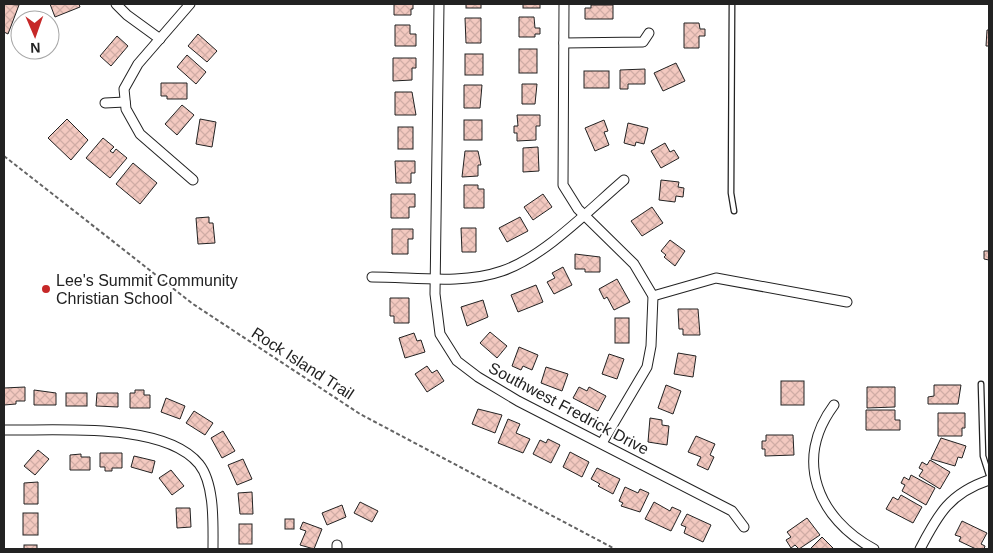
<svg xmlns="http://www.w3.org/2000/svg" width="993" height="553" viewBox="0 0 993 553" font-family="Arial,sans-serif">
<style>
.building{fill:url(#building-cross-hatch);stroke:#222}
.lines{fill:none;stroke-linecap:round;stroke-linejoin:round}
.service-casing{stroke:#222;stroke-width:7}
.minor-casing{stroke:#222;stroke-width:11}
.path{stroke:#646464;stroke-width:2;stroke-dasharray:4 2.5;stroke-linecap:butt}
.service{stroke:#fff;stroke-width:4.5}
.minor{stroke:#fff;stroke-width:9}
.poi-dot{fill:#c62828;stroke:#fff;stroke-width:2}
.labels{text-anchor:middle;stroke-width:4;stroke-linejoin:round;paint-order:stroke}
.poi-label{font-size:16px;fill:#222;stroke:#fff;text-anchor:start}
.street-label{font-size:16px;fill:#222;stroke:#fff}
</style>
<defs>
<pattern id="building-cross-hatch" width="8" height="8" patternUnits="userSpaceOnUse" patternTransform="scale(1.25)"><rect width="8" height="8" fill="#f3c9c0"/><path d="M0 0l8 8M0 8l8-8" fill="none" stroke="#d0aca5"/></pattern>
</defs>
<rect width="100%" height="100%" fill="#fff"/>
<g class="building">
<path d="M4,4L19,5L8,34L4,32Z"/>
<path d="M50,4H79L80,7L55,17Z"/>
<path d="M394,4H413V9H411V15H394Z"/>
<rect x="466" y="4" width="15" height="4"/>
<rect x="523" y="4" width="17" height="4"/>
<path d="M591,5H613V19H585V8H591Z"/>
<path d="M519,17H534L535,28H540V34H535V37H519Z"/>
<path d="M465,18H481V43H466Z"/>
<path d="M684,23H699L700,29H705V36H699V48H684Z"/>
<path d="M395,25H410V34H416V46H395Z"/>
<path d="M987,30H989V46H986Z"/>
<path d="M198,34L217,51L207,62L188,46Z"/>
<path d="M117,36L128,46L111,66L100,56Z"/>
<rect x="519" y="49" width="18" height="24"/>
<rect x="465" y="54" width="18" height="21"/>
<path d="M187,55L206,72L196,84L177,67Z"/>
<path d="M393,58H416V68H412V80L393,81Z"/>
<path d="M676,63L685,81L663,91L654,73Z"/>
<path d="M645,69V84H628V89H620V70Z"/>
<rect x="584" y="71" width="25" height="17"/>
<path d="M161,83H187V99H167V96H161Z"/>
<path d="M522,84H537L535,104H522Z"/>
<path d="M464,85H482L480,108H464Z"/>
<path d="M395,92H412L416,115H395Z"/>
<path d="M182,105L194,115L177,135L165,124Z"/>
<path d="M517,115H540V126H536V140L517,141V133H514V126H518Z"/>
<path d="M67,119L88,140L71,160L48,138Z"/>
<path d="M200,119L216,122L212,147L196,144Z"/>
<rect x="464" y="120" width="18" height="20"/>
<path d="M604,120L608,131L604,132L609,145L595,151L585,128Z"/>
<path d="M628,123L648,128L644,144L636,142L635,146L624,143Z"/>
<rect x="398" y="127" width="15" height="22"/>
<path d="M103,138L114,147L110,151L113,153L116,149L127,158L110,178L86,158Z"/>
<path d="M665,143L670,152L674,150L679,158L661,168L651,151Z"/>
<path d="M538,147L539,171L523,172V148Z"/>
<path d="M465,151H478L481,165H478V176L462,177Z"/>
<path d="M395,161H415V173H411V183H396Z"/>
<path d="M133,163L157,183L140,204L116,184Z"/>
<path d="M661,180L679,182L678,187L684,188L683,197L676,196L675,202L659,200Z"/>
<path d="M464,185H478V189H484V208H464Z"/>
<path d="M391,194H415V207H409V218H391Z"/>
<path d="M543,194L552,207L533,220L524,207Z"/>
<path d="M652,207L663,223L642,236L631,221Z"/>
<path d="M209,217V223H213L215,243L198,244L196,218Z"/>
<path d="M520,217L528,231L507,242L499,228Z"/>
<path d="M461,228H476V252H462Z"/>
<path d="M392,229H413V239H408V254H392Z"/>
<path d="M670,240L685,251L675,266L664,257L666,255L661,251Z"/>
<path d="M984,251H989V260L984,259Z"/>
<path d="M575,254L600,257V272H585V269H575Z"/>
<path d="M563,267L572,285L554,294L547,282L555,278L552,273Z"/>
<path d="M617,279L630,302L614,310L607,297L604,299L599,289Z"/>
<path d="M536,285L543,302L518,312L511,295Z"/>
<path d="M390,298H409V323H394V316H390Z"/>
<path d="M483,300L488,317L467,326L461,307Z"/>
<path d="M678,309H698L700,335H683V329H679Z"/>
<rect x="615" y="318" width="14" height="25"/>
<path d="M490,332L507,346L497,358L480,343Z"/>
<path d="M414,333L417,341L421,340L425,352L405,358L399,338Z"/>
<path d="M519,347L538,355L532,370L523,366L521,370L512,366Z"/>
<path d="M678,353L696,356L693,377L674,374Z"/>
<path d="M609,354L624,359L617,379L602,374Z"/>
<path d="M427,366L432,373L437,370L444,381L427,392L415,374Z"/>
<path d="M546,367L568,374L562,391L541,383Z"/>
<rect x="781" y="381" width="23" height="24"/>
<path d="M666,385L681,391L673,414L658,408Z"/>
<path d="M934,385H961L958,404H928V397L934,396Z"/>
<path d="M25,387V401H16V404L4,405V388Z"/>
<path d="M579,387L587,391L589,387L606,396L598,411L573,398Z"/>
<path d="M867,387H895V407L867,408Z"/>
<path d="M34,390L56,393V405H34Z"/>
<path d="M135,390H144V395H150V408H130V393H135Z"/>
<rect x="66" y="393" width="21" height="13"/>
<path d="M97,393H118V407L96,406Z"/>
<path d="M166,398L185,406L180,419L161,412Z"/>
<path d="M478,409L502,415L495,433L472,424Z"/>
<path d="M866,410H895V420H900V430H866Z"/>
<path d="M194,411L213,423L205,435L186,423Z"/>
<path d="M938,413H965V428H962V436H938Z"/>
<path d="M650,418L662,420V425L669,426L667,445L648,442Z"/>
<path d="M508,419L520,424L516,433L530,439L523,453L498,443Z"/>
<path d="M223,431L235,451L222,458L211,438Z"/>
<path d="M766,435H793L794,455L765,456V449H762V441H766Z"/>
<path d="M696,436L715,444L710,455L714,457L708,470L697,465L701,457L688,452Z"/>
<path d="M941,438L966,446L962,458L958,457L955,466L931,459Z"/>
<path d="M548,439L560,445L551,463L533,454L540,440L546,443Z"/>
<path d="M38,450L49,459L35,475L24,466Z"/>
<path d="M570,452L589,462L582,477L563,467Z"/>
<path d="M100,453H122V468H112V471H105V467H100Z"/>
<path d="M81,454V457H90V470H70V455Z"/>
<path d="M134,456L155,461L152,473L131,467Z"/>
<path d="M243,459L252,479L237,485L228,465Z"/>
<path d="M930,460L950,472L940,489L919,476L923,470L919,468L922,462L927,465Z"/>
<path d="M597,468L620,479L613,494L598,486L600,484L591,479Z"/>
<path d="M171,470L184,486L172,495L159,478Z"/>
<path d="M911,475L935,488L926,505L902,491L905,485L901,483L904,477L909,480Z"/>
<path d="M38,482V504H24V483Z"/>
<path d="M625,487L638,493L640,489L649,493L640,512L621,506L623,503L619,501Z"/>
<path d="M252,492L253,514H240L238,493Z"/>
<path d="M901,495L922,507L913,523L886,509L893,497L898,500Z"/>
<path d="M360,502L378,511L372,522L354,513Z"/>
<path d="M654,502L670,511L672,507L681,511L671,531L645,519Z"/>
<path d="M342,505L346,517L327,525L322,513Z"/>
<path d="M176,508H190L191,527L177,528Z"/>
<rect x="23" y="513" width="15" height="22"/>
<path d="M687,514L711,525L703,542L684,533L686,527L681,525Z"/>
<path d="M807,518L820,535L799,549L795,545L791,548L786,540L791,537L787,532Z"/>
<rect x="285" y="519" width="9" height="10"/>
<path d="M962,521L987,533L981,544L985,546L984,549H976L959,541L961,537L955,535Z"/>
<path d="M303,522L322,529L314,549L300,545L306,531L300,529Z"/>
<rect x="239" y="524" width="13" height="20"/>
<path d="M822,537L834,549H810Z"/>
<rect x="24" y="545" width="13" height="4"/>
</g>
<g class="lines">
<g class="service-casing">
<g id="service">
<path d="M732,4L731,193L734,211"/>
<path d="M981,384L983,456L989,475"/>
</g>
</g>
<g class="minor-casing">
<g id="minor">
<path d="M116,4L127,15L160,39"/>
<path d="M190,4L138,64L124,89L126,109L140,134L193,180"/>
<path d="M439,4L435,294L440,334L457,361L478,377L518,401L732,511L744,527"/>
<path d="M564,4L563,185L578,209L634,264L653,296L651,346L647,367L602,443"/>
<path d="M564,43L643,42L649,33"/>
<path d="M105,103L125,102"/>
<path d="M372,277C414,277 462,285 502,271C544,257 590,209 624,180"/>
<path d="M653,296L716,278L847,302"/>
<path d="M834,405C793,460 818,519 874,549"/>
<path d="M4,430C54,431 164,421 199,464C215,484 213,525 213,549"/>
<path d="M337,549V545"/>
<path d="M920,549C938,514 950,493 989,480"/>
</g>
</g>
<path class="path" d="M4,156L193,304L360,414L615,549"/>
<use href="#service" class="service"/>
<use href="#minor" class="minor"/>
</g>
<circle class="poi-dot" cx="46" cy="289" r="5"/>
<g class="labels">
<g class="poi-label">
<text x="56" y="286">Lee's Summit Community<tspan x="56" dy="18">Christian School</tspan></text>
</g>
<g class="street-label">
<text transform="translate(303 363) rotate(33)" y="6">Rock Island Trail</text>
<text transform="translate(569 408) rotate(28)" y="6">Southwest Fredrick Drive</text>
</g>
</g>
<rect width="993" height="553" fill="none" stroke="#222222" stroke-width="10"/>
<g transform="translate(35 35) rotate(178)"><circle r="24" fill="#ffffff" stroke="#a7a7a7"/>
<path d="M0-4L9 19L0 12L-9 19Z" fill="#c62828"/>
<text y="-8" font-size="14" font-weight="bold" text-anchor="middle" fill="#222222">N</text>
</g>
</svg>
